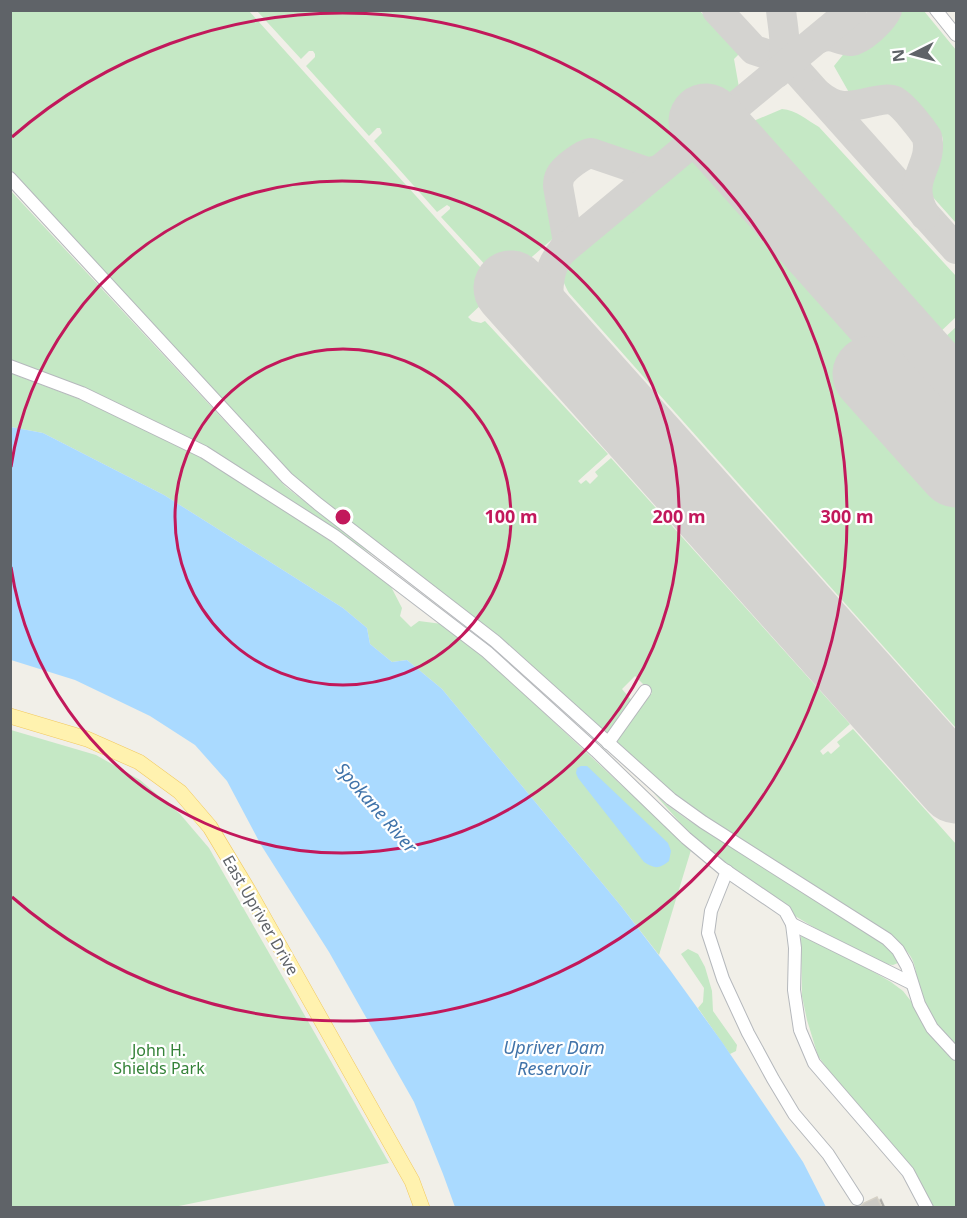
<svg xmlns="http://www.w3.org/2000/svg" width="967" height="1218" viewBox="0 0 967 1218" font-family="'Noto Sans',sans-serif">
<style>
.green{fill:#c5e8c5}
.water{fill:#aadaff}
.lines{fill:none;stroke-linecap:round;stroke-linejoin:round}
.taxiway{stroke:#d4d3d0;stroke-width:30}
.runway{stroke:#d4d3d0;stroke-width:75}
.building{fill:#cccac5;stroke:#d6d1c6;stroke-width:1.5;filter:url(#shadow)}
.minor-casing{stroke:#b5b8bc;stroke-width:14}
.major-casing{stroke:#f2c960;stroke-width:16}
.minor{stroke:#fff;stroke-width:12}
.major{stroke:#fff2af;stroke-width:15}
.ring{fill:none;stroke:#c2185b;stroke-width:3}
.labels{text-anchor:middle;stroke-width:4.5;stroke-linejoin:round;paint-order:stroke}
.street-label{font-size:16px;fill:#5f6368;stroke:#fff}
.park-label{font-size:16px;fill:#348238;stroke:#fff}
.water-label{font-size:18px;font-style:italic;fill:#4174aa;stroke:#fff}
.centre{fill:#c2185b;stroke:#fff;stroke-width:3}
.ring-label{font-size:18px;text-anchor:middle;font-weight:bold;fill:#c2185b;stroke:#fff;stroke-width:4.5;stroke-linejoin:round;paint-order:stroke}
</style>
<defs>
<filter id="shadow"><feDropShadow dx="4" dy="2.5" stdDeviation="0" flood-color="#0004"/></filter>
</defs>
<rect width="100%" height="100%" fill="#f1efe8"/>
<g class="green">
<path d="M11,11H249L499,288L468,317L472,321L481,323L485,321L608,454L578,481L581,484L586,480L590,484L598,476L595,472L611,458L850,724L820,751L823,755L828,751L831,754L840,746L837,742L853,729L956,844V1047C945,1034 933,1022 925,1006C918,993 918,978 914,964C911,952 899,944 890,936L707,819L674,796L613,742L652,693L635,676L622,689L633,702L607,736L290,477L11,170Z"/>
<path d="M257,11H700L739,54L734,59L740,93L652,165L587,141L547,173L557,235L502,283L441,217L450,209V207L447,205L437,212L374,141L382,133L380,128H377L369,136L306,66L315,57V54L313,51H309L301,59Z"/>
<path d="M899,11H924L956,50V223L931,195L929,188L943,140L942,136L898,88L851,96L834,66L846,51L856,54L900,17Z"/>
<path d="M782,109C796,110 807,120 819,127L956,276V317L938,334L943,339L956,327V374L749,142L744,125Z"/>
<path d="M699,157L714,161L956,431V728L569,293C561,278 559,273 568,258L687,160L692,158Z"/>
<path d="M10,190L286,487L376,557L201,444L78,386L11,360Z"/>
<path d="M10,373L114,412L193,453L255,491L387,579L402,608L400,616L411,627L419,621L442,624L483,656L691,850L659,955L621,906L442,689L407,660L392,662L370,644L367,628L343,608L164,495L43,433L11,427Z"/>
<path d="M11,730L96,755L140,780L180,814L209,848L389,1163L174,1207H11Z"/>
<path d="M652,791L666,804L685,818L882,943C889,949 898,953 898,963L893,965L885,964L835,940L795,916L783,905L719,861L691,835Z"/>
<path d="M805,935L853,960L891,982L903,991L914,1005L926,1028L956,1061V1207H930L818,1056L807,1020L802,996L801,936Z"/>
<path d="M688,949L698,954L705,967L712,991L713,1011L737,1045L736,1051L730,1054L698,1008L703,1002L704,988L681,954Z"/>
</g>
<g class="water">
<path d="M11,427L43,433L164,495L343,608L367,628L370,644L392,662L407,660L442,689L621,906L670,970L722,1042L803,1162L826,1207H455L443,1174L414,1102L329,952L261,845L227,781L195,745L150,716L75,680L11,660Z"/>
<path d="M581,766H587L668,843L671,851L669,861C659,869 655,869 644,862L578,778L576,773L577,768Z"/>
</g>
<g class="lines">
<g class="taxiway">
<path d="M717,10L754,50L779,58L789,63L797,71L956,249"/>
<path d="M818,39C833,32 837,41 851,41C861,40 883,20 887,10"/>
<path d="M777,73C790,56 783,31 781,10"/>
<path d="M818,94C840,112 851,106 876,101C882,100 889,98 895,101C904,106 921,128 927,137C934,167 904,178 925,215"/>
<path d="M563,250L568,242L558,186C558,184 559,178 560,176C564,168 583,154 591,153L644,171L650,172L659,170"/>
<path d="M552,334C549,306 542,272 563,250L852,10"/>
</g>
<g class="runway">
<path d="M706,121L956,401"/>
<path d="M511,288L956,786"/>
<path d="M870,374L956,470"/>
</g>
</g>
<path class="building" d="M877,1197L882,1208H855L861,1206L864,1203Z"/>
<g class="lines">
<g class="minor-casing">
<g id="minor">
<path d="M936,10L956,35"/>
<path d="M10,178L287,478L318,504L495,641L671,799L703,822L887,939L898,950L907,966L919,1004L932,1028L956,1054"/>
<path d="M10,366L82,393L204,452L335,536L487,652L596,751L686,838L722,868L785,911L792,924L795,948L794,990L800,1030L814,1063L908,1172L927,1208"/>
<path d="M608,743L645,691"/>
<path d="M727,871L711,911L708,933L723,979L748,1033L773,1079L794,1114L828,1154L857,1199"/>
<path d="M792,924L911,983"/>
</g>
</g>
<g class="major-casing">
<path id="major" d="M10,716L87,739L139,762L180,792L210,827L248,890L412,1181L422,1208"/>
</g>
<use href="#minor" class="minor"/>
<use href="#major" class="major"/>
</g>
<g class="ring">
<circle cx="343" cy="517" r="168"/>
<path d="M11 467A336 336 0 1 1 11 567"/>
<path d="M12 137A504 504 0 1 1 12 897"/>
</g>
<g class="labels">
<g class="street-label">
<text transform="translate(261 915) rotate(60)" y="6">East Upriver Drive</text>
</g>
<g class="park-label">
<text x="159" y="1056">John H.<tspan x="159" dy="18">Shields Park</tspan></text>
</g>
<g class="water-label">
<text transform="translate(376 808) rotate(49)" y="6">Spokane River</text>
<text x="554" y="1054">Upriver Dam<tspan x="554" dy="21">Reservoir</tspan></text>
</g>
</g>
<circle cx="343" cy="517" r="9" class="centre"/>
<g class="ring-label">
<text x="511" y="523">100 m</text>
<text x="679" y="523">200 m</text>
<text x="847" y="523">300 m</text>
</g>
<rect width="967" height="1218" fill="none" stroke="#5f6368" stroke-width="24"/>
<g transform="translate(913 54) rotate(264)" stroke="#ffffff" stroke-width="4.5" paint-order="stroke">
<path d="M0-4.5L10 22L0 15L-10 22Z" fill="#5f6368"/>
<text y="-9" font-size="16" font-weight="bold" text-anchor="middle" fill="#5f6368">N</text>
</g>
</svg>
